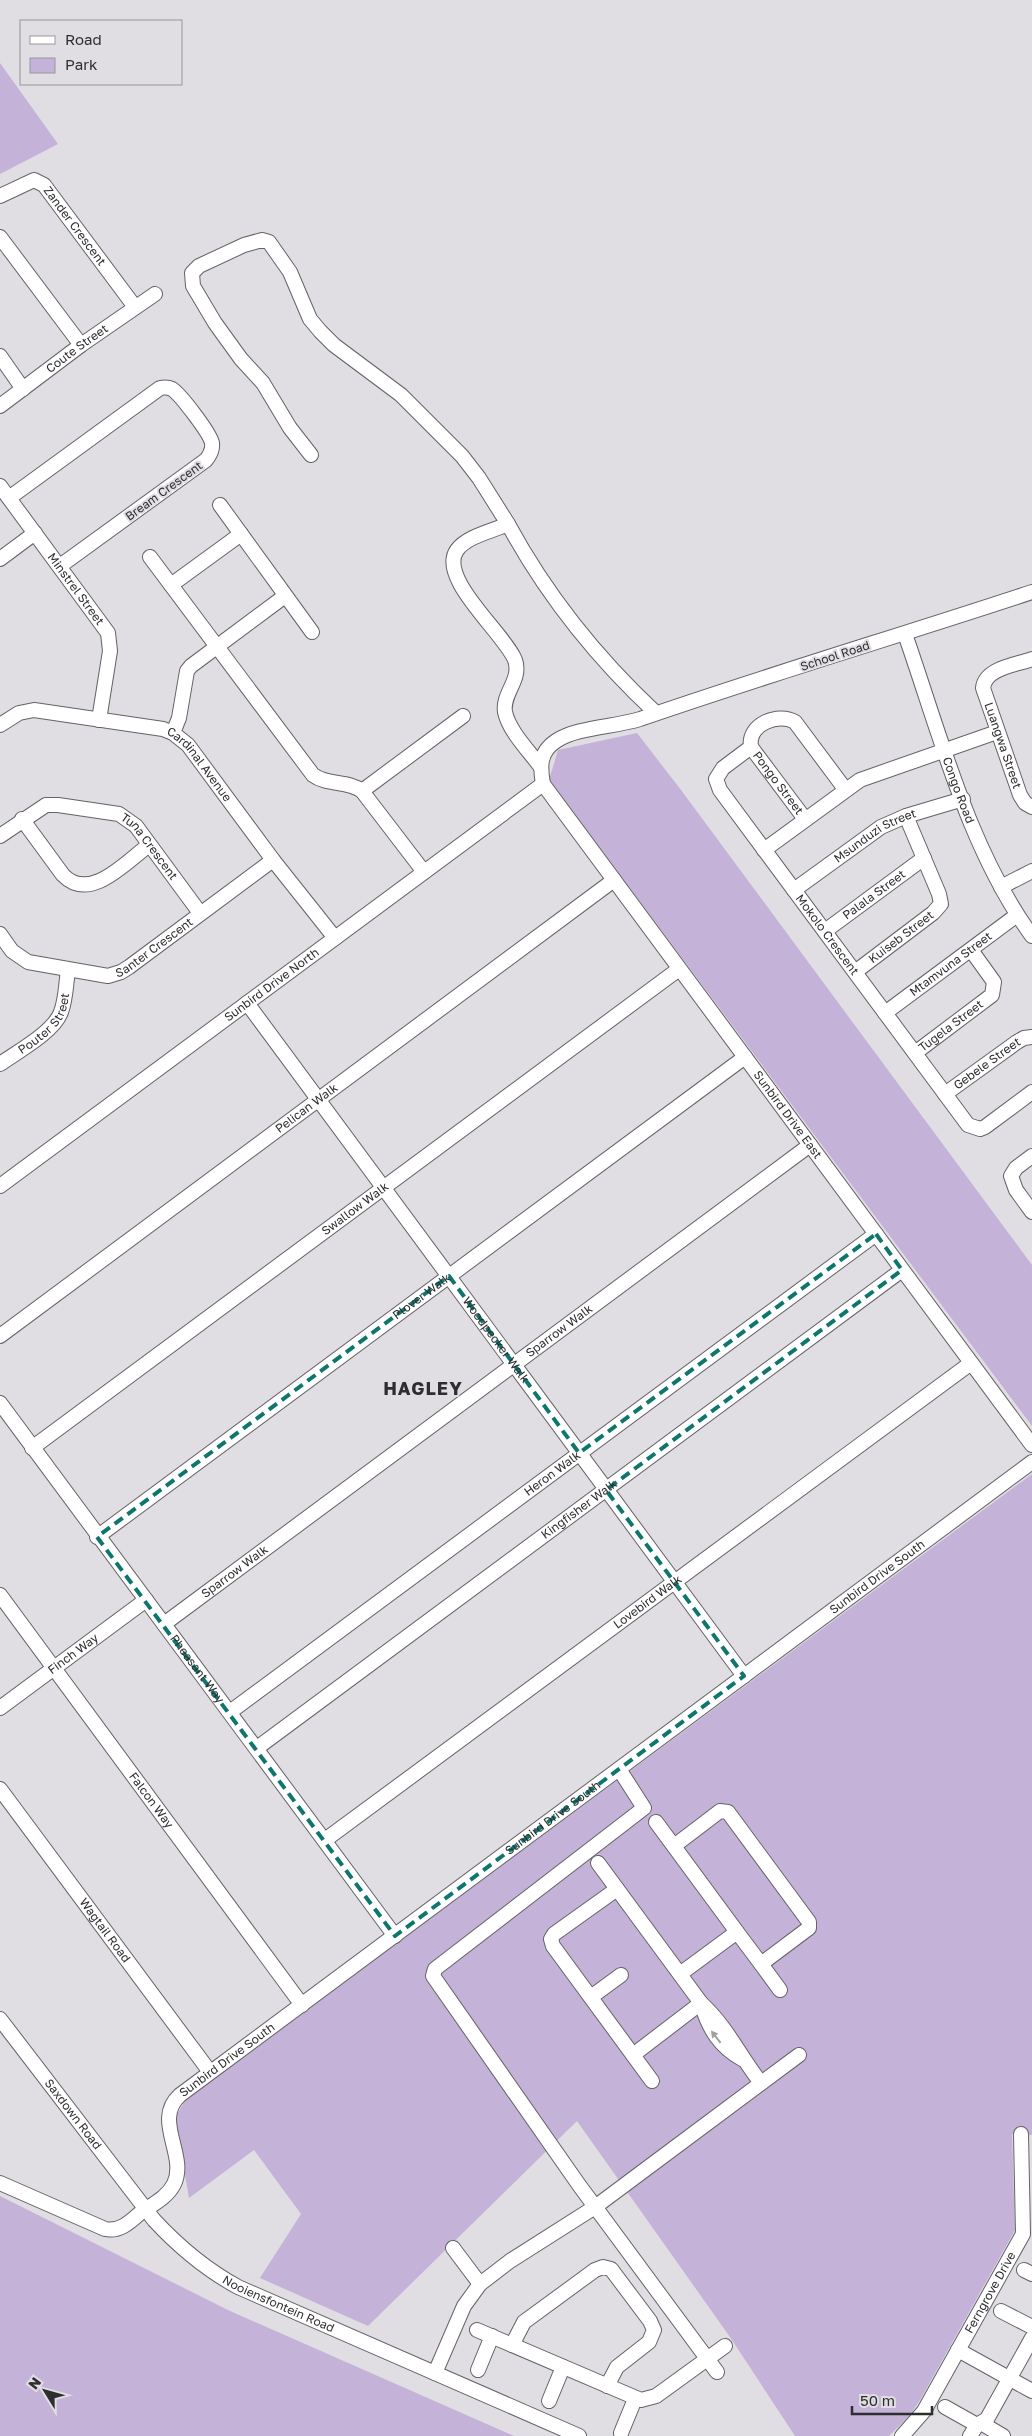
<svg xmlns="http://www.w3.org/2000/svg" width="1032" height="2436" viewBox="0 0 1032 2436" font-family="'Golos Text',sans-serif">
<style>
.green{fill:#c5b2d8}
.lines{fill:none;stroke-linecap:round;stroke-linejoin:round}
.minor-casing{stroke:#646267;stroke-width:16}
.minor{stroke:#fff;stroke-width:14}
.oneway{fill:#a1a0a1}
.marked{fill:none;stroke:#0f766e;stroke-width:4;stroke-dasharray:10 6;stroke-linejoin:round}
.labels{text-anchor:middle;stroke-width:4;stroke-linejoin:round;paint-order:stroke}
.street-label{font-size:12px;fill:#2e2d2f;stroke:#e0dde3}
.district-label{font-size:18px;font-weight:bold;letter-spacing:1px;fill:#2e2d2f;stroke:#e0dde3}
</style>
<rect width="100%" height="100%" fill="#e0dde3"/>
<g class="green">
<path d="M0,63L58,144L0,174Z"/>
<path d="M637,733L681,790L1032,1265V1426L549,780L558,750Z"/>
<path d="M1032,1474V2135L1012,2134L1015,2230L920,2400L910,2415L889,2436H795L730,2337L577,2121L368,2326L260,2278L301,2214L254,2150L189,2198L175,2118L186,2099Z"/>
<path d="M0,2196L230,2311L514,2436H0Z"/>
</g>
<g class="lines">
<g class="minor-casing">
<g id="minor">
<path id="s1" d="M0,196L34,180L44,185L135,307"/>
<path d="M0,237L81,345"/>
<path d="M0,356L23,389"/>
<path id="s2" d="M0,406L81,345L155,294"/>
<path d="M311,455L290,428L263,383L241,359L215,323L193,286L192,273L199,266L244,245L262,240L269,242L290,272L310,319L320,331L334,345L401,395L462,456L479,478L508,524"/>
<path id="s3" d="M0,486L108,633L110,651L99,720"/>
<path d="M9,498L160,388C165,387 168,387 172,389C180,394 210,433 212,443C213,450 210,455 206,460L60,566"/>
<path d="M220,505L312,632"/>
<path d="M150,557L313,775C328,786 348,780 362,791L424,872"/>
<path d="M0,559L35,533"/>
<path d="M171,585L241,534"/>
<path id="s4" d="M1032,592C902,635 770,674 640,719C615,727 577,727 556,741C539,752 540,767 543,784L1032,1445"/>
<path id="s5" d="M905,634C940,734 969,850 1032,936"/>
<path id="s6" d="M1032,659C1016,665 985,668 983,688L1020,795L1025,803L1032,807"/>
<path id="s7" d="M0,725L19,713L34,710L163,729L173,733L188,745L273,860L335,938"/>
<path d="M173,733L179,718L187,671L191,666L285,596"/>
<path id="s8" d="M751,747L805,819"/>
<path d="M540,766C529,751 509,731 505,712C502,693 522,680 515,660C505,634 437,578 457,550C467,536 493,531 508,524C546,594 598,659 656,713"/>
<path id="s9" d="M845,789L795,722C779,712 747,724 751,747L723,768L716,779L720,790L968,1125L980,1129L985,1127L1032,1092"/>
<path d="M362,791L463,716"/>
<path d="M22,819L63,875C90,903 126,862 149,845"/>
<path id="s10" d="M0,836L46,805H58L119,814L136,826L200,913"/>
<path d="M764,850L860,780L997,732"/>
<path d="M1001,887L1032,871"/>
<path id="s11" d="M794,890L881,827L906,816L963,799"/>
<path id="s12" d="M825,931L924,858"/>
<path id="s13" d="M0,934L12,951L28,962L108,976L121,972L129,967L273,860"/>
<path id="s14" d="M855,972L933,913L941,904L939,894L906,816"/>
<path id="s15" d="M247,1003L744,1676"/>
<path id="s16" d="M885,1013L1017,915"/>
<path id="s17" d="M915,1053L992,995L994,982L971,950"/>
<path id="s18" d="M0,1064C17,1052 54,1032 61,1012C66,999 66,983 68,970"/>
<path id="s19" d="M945,1094L1017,1042L1024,1038L1032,1037"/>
<path d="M1032,1156L1016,1168L1011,1176L1016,1190L1032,1212"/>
<path id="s20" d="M0,1186L543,784"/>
<path id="s21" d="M0,1336L614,880"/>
<path id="s22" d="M0,1403L395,1936"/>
<path id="s23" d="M32,1448L679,969"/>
<path id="s24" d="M97,1537L745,1057"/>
<path id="s25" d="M0,1595L302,2005"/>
<path id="s26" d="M164,1624L810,1145"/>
<path id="s27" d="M0,1708L146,1600"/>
<path id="s28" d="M230,1712L876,1234"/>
<path id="s29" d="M257,1748L902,1270"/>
<path d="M619,1769L644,1808L435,1969L433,1976L579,2185L717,2372"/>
<path id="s30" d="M0,1789L210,2072"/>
<path d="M656,1822L737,1932"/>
<path id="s31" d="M325,1840L971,1363"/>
<path d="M674,1846L720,1811L728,1812L809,1922V1928L761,1964L737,1932L680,1974"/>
<path d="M598,1863L701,2003L633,2055"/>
<path d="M617,1889L554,1934L551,1939L553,1946L652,2081"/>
<path d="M761,1964L780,1990"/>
<path d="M591,1997L621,1975"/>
<path d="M701,2003C728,2028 739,2055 761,2083"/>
<path d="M702,2006C709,2029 720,2047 742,2059"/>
<path id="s32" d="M0,2019L154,2220C179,2247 205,2269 238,2287L579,2436"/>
<path id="s33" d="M0,2183L105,2229C119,2232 129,2223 139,2214C151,2205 167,2198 174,2184C188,2155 152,2120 180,2095L1032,1462"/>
<path d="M453,2248L480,2284"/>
<path d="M1024,2270L1032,2274"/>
<path d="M1001,2311L1032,2327"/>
<path d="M477,2330L641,2400L656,2396L725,2346"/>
<path d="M512,2345L524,2322L595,2270L603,2267L611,2269L650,2321L654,2330L649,2342L617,2367L607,2386"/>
<path d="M958,2350L1032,2391"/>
<path d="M478,2370L492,2336"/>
<path d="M435,2373L464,2306L480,2284L510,2261L595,2207L799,2055"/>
<path d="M549,2401L563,2367"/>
<path d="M945,2407L977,2425"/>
<path d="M981,2423L1003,2436"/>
<path d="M621,2433L635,2399"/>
<path id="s34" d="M902,2436L924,2411L1023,2234L1021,2134"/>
<path d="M970,2436L977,2425L987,2419L1032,2338"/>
</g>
</g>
<use href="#minor" class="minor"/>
</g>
<defs><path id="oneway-solid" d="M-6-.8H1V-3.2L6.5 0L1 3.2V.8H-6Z" transform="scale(1.25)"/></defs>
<use class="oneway" href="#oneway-solid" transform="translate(716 2037) rotate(-128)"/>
<path class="marked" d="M876,1234L902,1270L606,1490L744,1676L395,1936L97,1537L449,1276L579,1453Z"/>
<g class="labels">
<g class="street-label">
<text dy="4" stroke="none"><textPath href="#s1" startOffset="100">Zander Crescent</textPath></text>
<text dy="4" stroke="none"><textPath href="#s2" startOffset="96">Coute Street</textPath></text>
<text transform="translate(164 491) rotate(-36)" y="4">Bream Crescent</text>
<text dy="4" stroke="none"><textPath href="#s3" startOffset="128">Minstrel Street</textPath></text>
<text transform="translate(835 656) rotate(-18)" y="4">School Road</text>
<text dy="4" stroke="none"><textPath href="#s6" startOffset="121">Luangwa Street</textPath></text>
<text dy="4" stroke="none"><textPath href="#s7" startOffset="220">Cardinal Avenue</textPath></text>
<text dy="4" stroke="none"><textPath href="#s8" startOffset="45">Pongo Street</textPath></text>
<text dy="4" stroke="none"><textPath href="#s5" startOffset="165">Congo Road</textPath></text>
<text dy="4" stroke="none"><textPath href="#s11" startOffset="98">Msunduzi Street</textPath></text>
<text dy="4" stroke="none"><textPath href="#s10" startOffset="174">Tuna Crescent</textPath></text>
<text dy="4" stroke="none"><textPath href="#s12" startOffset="61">Palala Street</textPath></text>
<text dy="4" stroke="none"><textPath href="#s9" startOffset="385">Mokolo Crescent</textPath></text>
<text dy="4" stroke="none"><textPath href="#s14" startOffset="58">Kuiseb Street</textPath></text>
<text dy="4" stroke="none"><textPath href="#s13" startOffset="176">Santer Crescent</textPath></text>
<text dy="4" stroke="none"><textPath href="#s16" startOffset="82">Mtamvuna Street</textPath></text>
<text dy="4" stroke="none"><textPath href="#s20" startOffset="338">Sunbird Drive North</textPath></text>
<text dy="4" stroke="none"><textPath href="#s18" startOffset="62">Pouter Street</textPath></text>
<text dy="4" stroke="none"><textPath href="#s17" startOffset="45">Tugela Street</textPath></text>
<text dy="4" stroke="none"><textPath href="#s19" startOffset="52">Gebele Street</textPath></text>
<text dy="4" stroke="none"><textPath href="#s21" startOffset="382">Pelican Walk</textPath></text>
<text dy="4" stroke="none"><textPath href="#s4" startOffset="959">Sunbird Drive East</textPath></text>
<text dy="4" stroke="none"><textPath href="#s23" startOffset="402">Swallow Walk</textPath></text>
<text dy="4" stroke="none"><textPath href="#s24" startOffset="404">Plover Walk</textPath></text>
<text dy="4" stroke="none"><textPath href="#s26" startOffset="492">Sparrow Walk</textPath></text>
<text dy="4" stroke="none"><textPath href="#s15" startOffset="419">Woodpecker Walk</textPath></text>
<text dy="4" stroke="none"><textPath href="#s28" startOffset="401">Heron Walk</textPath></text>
<text dy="4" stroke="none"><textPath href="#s29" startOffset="401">Kingfisher Walk</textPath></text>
<text dy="4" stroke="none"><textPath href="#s26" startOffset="88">Sparrow Walk</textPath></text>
<text dy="4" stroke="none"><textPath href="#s33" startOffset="1162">Sunbird Drive South</textPath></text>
<text dy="4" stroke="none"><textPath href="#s31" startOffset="401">Lovebird Walk</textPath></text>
<text dy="4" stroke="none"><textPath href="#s27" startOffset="91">Finch Way</textPath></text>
<text dy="4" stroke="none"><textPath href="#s22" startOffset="331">Pheasant Way</textPath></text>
<text dy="4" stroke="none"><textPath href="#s25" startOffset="255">Falcon Way</textPath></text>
<text dy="4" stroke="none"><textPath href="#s33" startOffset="758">Sunbird Drive South</textPath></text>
<text dy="4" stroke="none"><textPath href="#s30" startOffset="176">Wagtail Road</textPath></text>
<text dy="4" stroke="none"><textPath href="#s33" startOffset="352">Sunbird Drive South</textPath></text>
<text dy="4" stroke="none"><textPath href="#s32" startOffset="120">Saxdown Road</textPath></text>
<text dy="4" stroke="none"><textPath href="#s34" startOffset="169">Ferngrove Drive</textPath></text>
<text dy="4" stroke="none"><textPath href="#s32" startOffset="405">Nooiensfontein Road</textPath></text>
</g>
<g class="district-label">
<text x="423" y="1395">HAGLEY</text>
</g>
</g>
<rect x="20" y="20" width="162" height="65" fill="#e0dde3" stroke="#99979b"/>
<rect x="30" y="36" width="25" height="8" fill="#ffffff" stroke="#99979b"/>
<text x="65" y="45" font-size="15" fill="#2e2d2f">Road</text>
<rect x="30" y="58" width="25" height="15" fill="#c5b2d8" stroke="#99979b"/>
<text x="65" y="70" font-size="15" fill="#2e2d2f">Park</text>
<g transform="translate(45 2391) rotate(307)" stroke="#e0dde3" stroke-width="4" paint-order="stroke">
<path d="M0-4L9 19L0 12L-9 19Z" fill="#2e2d2f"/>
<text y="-8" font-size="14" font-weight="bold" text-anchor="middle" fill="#2e2d2f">N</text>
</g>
<path d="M852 2406v8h80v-8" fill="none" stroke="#2e2d2f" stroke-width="2.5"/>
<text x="860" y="2406" font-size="15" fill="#2e2d2f" stroke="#e0dde3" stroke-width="4" paint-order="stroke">50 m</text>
</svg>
